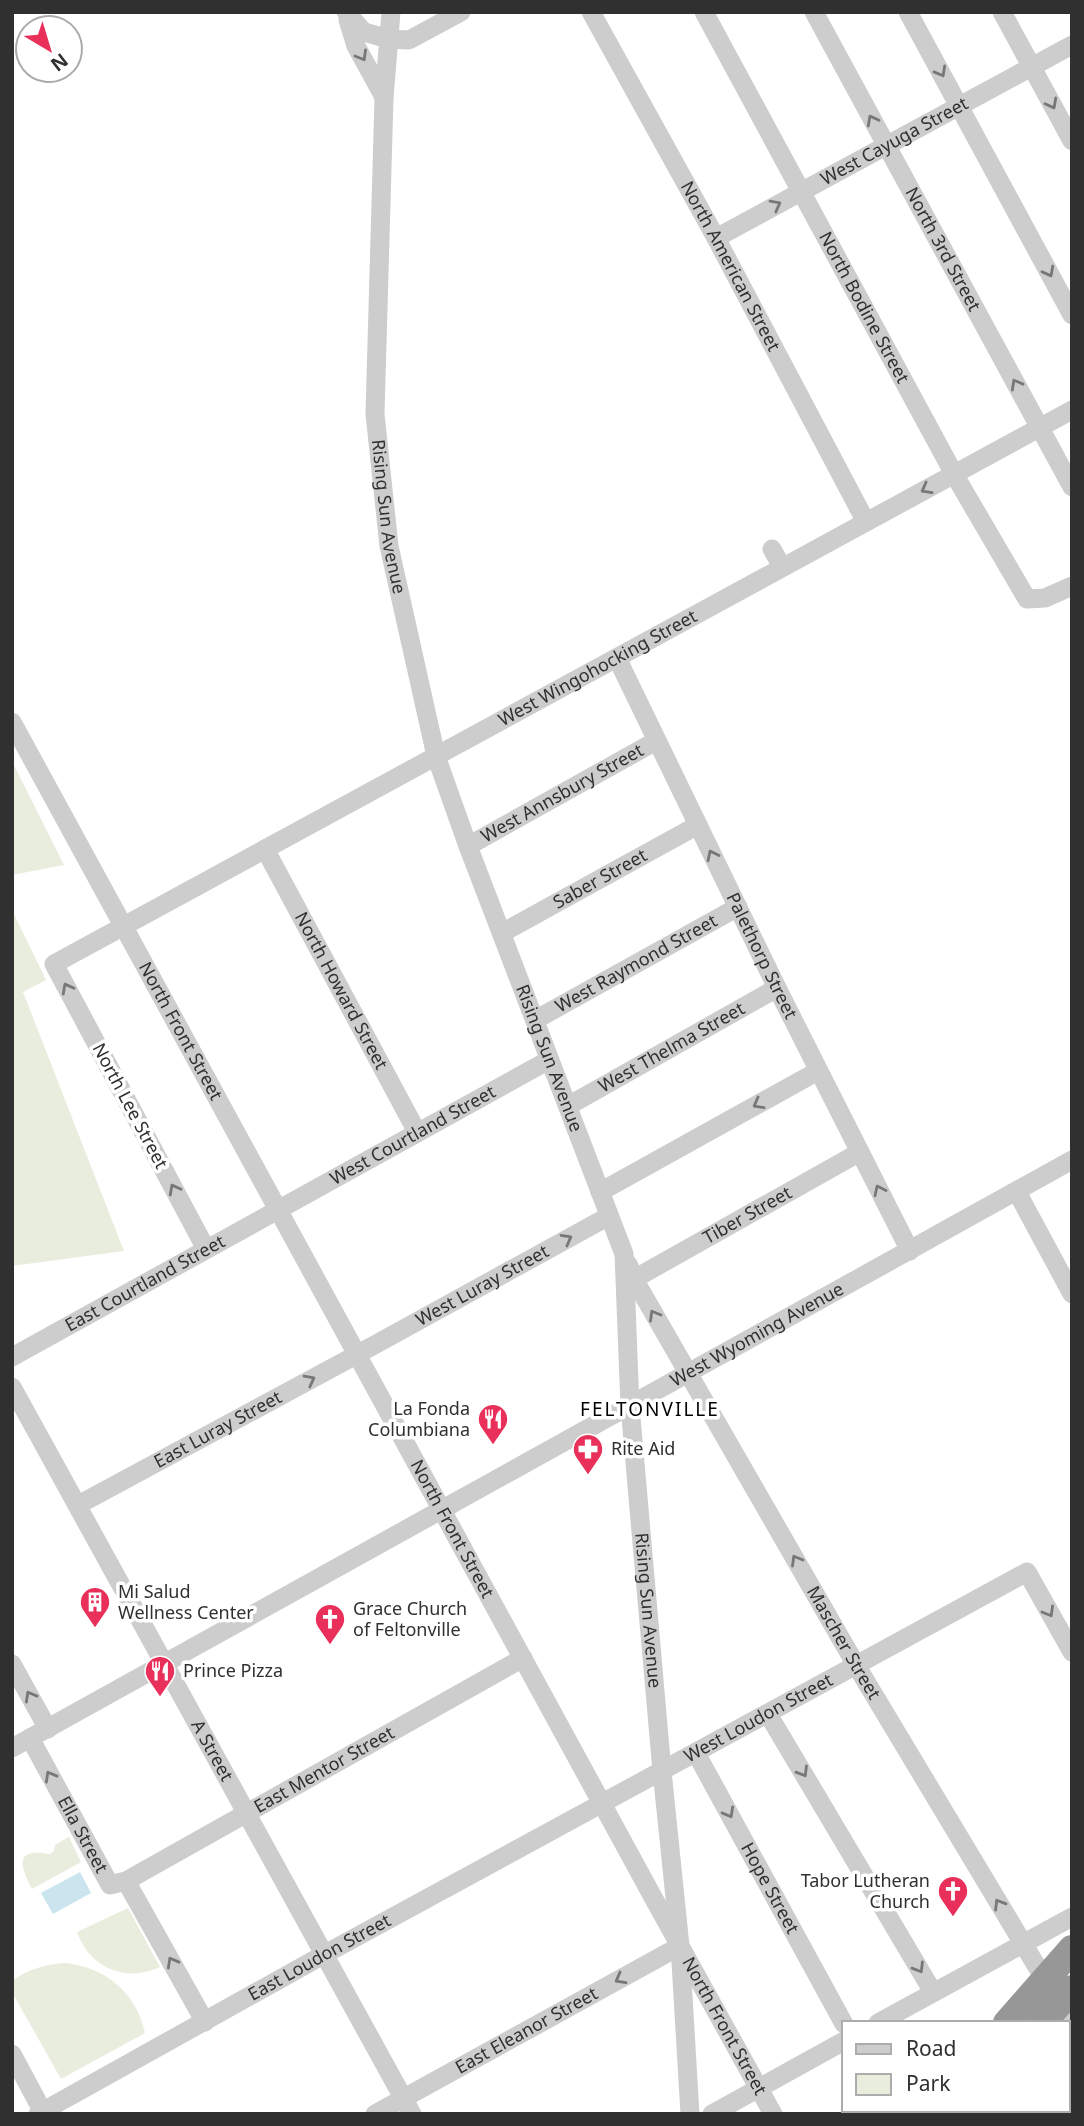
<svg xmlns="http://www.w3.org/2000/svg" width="1084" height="2126" viewBox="0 0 1084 2126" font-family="'Noto Sans',sans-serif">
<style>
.green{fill:#e9edde}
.water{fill:#cae5ed}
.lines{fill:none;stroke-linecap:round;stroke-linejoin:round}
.minor{stroke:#cdcdcd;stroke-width:19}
.highway{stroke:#979797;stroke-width:28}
.oneway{stroke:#777}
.labels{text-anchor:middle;stroke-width:7;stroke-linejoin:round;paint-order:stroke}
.street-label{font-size:18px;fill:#303030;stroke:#fff}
.poi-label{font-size:18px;fill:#303030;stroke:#fff;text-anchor:start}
.neighbourhood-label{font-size:19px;letter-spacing:2px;fill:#000;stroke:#fff}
</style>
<rect width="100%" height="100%" fill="#fff"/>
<g class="green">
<path d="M12,762L14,765L64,865L12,875Z"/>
<path d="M12,910L46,980L23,992L124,1251L12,1266Z"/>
<path d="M69,1837L81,1862L32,1889C19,1864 15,1848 50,1854L54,1851L55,1845Z"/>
<path d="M128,1908L160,1967C125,1983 90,1968 77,1932Z"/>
<path d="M66,1963C107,1968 136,1993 145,2033L61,2079L12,1992V1981C28,1969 46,1964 66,1963Z"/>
</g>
<path class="water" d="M80,1872L91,1893L53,1914L41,1893Z"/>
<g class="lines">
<g class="minor">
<path d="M346,12L364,32L389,39L409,40L461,12"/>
<path id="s1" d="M391,12L384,98L375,414L389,546L436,756L468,846L624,1254L630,1406L662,1771L680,1946L690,2114"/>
<path id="s2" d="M591,12L716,238L866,522"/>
<path id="s3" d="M704,12L954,474L1027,599L1045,598L1072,586"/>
<path id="s4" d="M814,12L1072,487"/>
<path d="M908,12L1072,315"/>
<path d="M1002,12L1072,141"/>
<path d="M348,20L356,46L384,97"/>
<path id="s5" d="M716,238L1072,45"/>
<path d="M772,549L782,567"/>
<path id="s6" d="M617,658L777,988L910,1251"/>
<path id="s7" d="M12,722L654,1899L773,2114"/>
<path id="s8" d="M468,846L656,741"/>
<path id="s9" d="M265,849L417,1132"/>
<path id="s10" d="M502,933L698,825"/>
<path id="s11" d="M535,1020L738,907"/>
<path id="s12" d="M568,1106L777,988"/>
<path d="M600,1192L818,1071"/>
<path d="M1017,1192L1072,1294"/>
<path id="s13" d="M206,1249L54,964L1072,410"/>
<path id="s14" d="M628,1264L634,1279L856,1665L1072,2025"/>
<path id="s15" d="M634,1279L860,1152"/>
<path id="s16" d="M12,1357L549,1060"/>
<path id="s17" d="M12,1387L412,2114"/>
<path id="s18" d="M78,1505L358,1354L609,1216"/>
<path d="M12,1664L48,1729"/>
<path d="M768,1714L933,1992"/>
<path id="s19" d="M30,1738L110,1885L126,1881L523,1658"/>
<path id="s20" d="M12,1748L1072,1160"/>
<path id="s21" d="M696,1753L844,2024"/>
<path d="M126,1881L205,2022"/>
<path d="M878,2023L1072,1917"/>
<path d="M12,2054L44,2114"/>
<path id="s22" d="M38,2114L325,1954L1027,1572L1072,1652"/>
<path id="s23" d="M375,2114L680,1946"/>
<path d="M712,2114L844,2041"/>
</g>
<g class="highway">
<path d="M1007,2023L1072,1949"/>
<path d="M1042,2023L1072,1989"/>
<path d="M1068,2095L1072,2091"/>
<path d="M927,2114L930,2110"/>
<path d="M956,2114L961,2110"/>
<path d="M1052,2114L1055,2110"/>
</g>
</g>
<defs><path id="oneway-chevron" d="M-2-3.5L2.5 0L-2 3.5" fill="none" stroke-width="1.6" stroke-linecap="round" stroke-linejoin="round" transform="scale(1.75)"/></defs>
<g class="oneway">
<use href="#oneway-chevron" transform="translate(362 56) rotate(60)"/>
<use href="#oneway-chevron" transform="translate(941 72) rotate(61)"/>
<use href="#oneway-chevron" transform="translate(1052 104) rotate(62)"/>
<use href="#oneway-chevron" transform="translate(872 120) rotate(-118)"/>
<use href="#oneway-chevron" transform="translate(776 205) rotate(-28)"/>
<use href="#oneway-chevron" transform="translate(1049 272) rotate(62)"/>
<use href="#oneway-chevron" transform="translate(1016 384) rotate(-119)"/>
<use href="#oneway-chevron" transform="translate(926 489) rotate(151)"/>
<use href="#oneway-chevron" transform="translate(712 855) rotate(-116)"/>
<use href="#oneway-chevron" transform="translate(67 988) rotate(-118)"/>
<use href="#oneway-chevron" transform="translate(758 1104) rotate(151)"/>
<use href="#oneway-chevron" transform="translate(174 1189) rotate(-118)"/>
<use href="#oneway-chevron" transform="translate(879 1190) rotate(-116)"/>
<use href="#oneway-chevron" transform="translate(567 1239) rotate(-29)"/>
<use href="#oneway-chevron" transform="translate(654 1315) rotate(-120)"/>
<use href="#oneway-chevron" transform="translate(310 1380) rotate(-28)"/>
<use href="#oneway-chevron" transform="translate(796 1560) rotate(-120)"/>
<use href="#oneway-chevron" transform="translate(1049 1612) rotate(60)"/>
<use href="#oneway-chevron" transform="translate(30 1696) rotate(-119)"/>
<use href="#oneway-chevron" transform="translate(803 1772) rotate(59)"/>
<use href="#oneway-chevron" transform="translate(50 1776) rotate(-119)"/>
<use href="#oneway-chevron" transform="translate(729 1813) rotate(61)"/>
<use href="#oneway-chevron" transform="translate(999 1904) rotate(-121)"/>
<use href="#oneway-chevron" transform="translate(172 1962) rotate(-119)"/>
<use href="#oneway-chevron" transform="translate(919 1968) rotate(59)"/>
<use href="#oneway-chevron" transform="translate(620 1979) rotate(151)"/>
</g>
<defs>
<g id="restaurant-pin" transform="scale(1.575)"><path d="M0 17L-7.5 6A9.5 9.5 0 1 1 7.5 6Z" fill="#e9305b" stroke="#fff"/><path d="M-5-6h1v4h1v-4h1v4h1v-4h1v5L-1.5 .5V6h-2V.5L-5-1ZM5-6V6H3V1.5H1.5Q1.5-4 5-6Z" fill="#fff"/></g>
<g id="pharmacy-pin" transform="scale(1.575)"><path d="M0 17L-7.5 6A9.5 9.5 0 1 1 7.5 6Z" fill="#e9305b" stroke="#fff"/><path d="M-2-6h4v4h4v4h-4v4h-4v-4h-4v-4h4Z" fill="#fff"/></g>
<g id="building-pin" transform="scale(1.575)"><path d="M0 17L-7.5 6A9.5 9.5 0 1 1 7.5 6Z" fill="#e9305b" stroke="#fff"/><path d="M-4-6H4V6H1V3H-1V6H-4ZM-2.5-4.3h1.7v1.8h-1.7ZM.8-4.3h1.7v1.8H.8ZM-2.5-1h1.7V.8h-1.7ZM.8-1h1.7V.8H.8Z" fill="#fff"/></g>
<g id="church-pin" transform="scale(1.575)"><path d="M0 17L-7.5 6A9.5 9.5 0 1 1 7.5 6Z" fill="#e9305b" stroke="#fff"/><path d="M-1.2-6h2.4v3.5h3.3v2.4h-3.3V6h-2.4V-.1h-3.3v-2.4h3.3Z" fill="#fff"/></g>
</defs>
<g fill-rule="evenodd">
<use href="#restaurant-pin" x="493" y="1419"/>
<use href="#pharmacy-pin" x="588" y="1449"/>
<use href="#building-pin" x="95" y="1602"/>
<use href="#church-pin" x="330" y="1619"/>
<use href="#restaurant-pin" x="160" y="1671"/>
<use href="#church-pin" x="953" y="1891"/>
</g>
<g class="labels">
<g class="street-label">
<text dy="6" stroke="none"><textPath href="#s5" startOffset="203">West Cayuga Street</textPath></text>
<text dy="6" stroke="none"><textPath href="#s4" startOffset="270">North 3rd Street</textPath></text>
<text dy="6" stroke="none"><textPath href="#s2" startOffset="290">North American Street</textPath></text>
<text dy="6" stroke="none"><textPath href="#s3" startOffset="336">North Bodine Street</textPath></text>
<text dy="6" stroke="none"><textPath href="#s1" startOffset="506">Rising Sun Avenue</textPath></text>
<text dy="6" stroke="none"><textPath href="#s13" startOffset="942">West Wingohocking Street</textPath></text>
<text dy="6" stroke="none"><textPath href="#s8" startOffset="108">West Annsbury Street</textPath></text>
<text dy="6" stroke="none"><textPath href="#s10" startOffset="112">Saber Street</textPath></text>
<text dy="6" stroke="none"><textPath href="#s6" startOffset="331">Palethorp Street</textPath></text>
<text dy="6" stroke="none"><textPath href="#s11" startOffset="116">West Raymond Street</textPath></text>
<text dy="6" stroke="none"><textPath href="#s9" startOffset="161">North Howard Street</textPath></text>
<text dy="6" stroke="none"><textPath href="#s7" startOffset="352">North Front Street</textPath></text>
<text dy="6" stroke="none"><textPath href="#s12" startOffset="119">West Thelma Street</textPath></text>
<text dy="6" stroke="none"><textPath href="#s1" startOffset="1073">Rising Sun Avenue</textPath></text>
<text transform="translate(130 1106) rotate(62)" y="6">North Lee Street</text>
<text dy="6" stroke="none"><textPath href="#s16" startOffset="458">West Courtland Street</textPath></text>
<text dy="6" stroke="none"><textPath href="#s15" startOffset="130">Tiber Street</textPath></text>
<text dy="6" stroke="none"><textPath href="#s16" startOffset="152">East Courtland Street</textPath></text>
<text dy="6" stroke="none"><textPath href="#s18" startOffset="460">West Luray Street</textPath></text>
<text dy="6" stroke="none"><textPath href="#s20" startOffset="852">West Wyoming Avenue</textPath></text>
<text dy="6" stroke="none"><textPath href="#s18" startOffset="159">East Luray Street</textPath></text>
<text dy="6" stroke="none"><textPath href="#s7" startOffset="919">North Front Street</textPath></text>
<text dy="6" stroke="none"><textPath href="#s1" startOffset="1640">Rising Sun Avenue</textPath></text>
<text dy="6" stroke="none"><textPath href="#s14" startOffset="436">Mascher Street</textPath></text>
<text dy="6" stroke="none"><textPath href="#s22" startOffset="822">West Loudon Street</textPath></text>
<text dy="6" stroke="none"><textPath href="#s17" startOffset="415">A Street</textPath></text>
<text dy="6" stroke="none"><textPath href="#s19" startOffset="411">East Mentor Street</textPath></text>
<text dy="6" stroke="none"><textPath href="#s19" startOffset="110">Ella Street</textPath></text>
<text dy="6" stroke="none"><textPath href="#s21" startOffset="154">Hope Street</textPath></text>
<text dy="6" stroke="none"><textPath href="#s22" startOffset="322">East Loudon Street</textPath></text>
<text dy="6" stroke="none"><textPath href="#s7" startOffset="1486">North Front Street</textPath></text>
<text dy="6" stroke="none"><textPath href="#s23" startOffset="173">East Eleanor Street</textPath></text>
</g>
<g class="poi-label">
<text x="470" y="1415" text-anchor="end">La Fonda<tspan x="470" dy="21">Columbiana</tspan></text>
<text x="611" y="1455">Rite Aid</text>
<text x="118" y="1598">Mi Salud<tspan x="118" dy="21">Wellness Center</tspan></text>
<text x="353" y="1615">Grace Church<tspan x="353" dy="21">of Feltonville</tspan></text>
<text x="183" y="1677">Prince Pizza</text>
<text x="930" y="1887" text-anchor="end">Tabor Lutheran<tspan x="930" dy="21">Church</tspan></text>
</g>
<g class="neighbourhood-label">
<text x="650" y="1416">FELTONVILLE</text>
</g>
</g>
<rect width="1084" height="2126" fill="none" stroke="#303030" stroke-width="28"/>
<rect x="842" y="2021" width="228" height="91" fill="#ffffff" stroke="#acacac" stroke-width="2"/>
<rect x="856" y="2044" width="35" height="10" fill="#cdcdcd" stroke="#acacac" stroke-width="2"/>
<text x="906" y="2056" font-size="21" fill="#303030">Road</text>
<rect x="856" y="2074" width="35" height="21" fill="#e9edde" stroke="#acacac" stroke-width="2"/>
<text x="906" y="2091" font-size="21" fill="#303030">Park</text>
<g transform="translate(49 49) rotate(142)"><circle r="33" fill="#ffffff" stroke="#acacac" stroke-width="2"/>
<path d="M0-5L12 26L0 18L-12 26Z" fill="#e9305b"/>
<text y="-10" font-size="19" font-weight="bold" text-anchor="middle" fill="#303030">N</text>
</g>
</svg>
